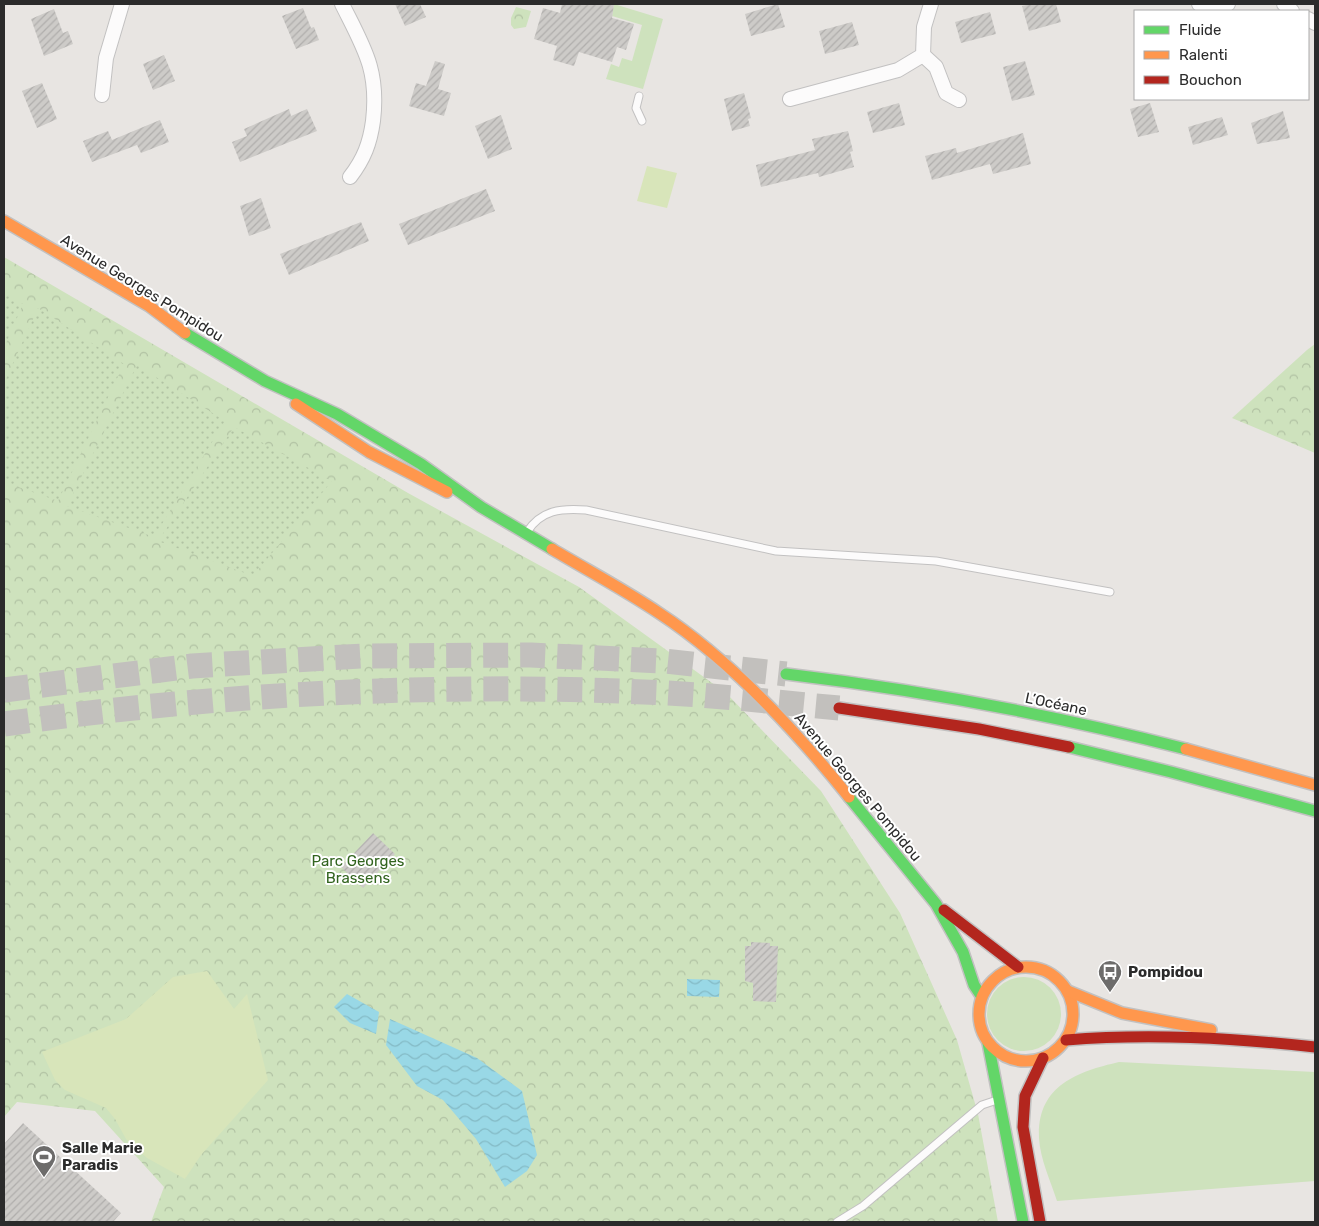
<svg xmlns="http://www.w3.org/2000/svg" width="1319" height="1226" viewBox="0 0 1319 1226" font-family="Rubik,sans-serif">
<style>
.grass{fill:#cee2bd}
.forest{fill:url(#forest-crowns)}
.garden{fill:url(#garden-dots)}
.pitch{fill:#d8e5ba}
.water{fill:url(#water-waves)}
.building{fill:url(#building-hatch)}
.lines{fill:none;stroke-linecap:round;stroke-linejoin:round}
.highway-tunnel{stroke:#c2c0bd;stroke-width:25;stroke-dasharray:25 12;stroke-linecap:butt}
.lane-casing{stroke:#c2c1c1;stroke-width:9}
.street-casing{stroke:#c2c1c1;stroke-width:16}
.fast-casing{stroke:#c2c1c1;stroke-width:14}
.slow-casing{stroke:#c2c1c1;stroke-width:14}
.jam-casing{stroke:#c2c1c1;stroke-width:14}
.lane{stroke:#fcfbfb;stroke-width:7}
.street{stroke:#fcfbfb;stroke-width:14}
.fast{stroke:#63d668;stroke-width:11}
.slow{stroke:#ff974d;stroke-width:11}
.jam{stroke:#b3261e;stroke-width:11}
.labels{text-anchor:middle;stroke-width:4;stroke-linejoin:round;paint-order:stroke}
.street-label{font-size:15px;fill:#2b2b2b;stroke:#fff}
.park-label{font-size:15px;fill:#32641f;stroke:#fff}
.poi-label{font-size:15px;font-weight:bold;fill:#2b2b2b;stroke:#fff;text-anchor:start}
</style>
<defs>
<pattern id="forest-crowns" width="20" height="18" patternUnits="userSpaceOnUse" patternTransform="scale(1.25)"><rect width="20" height="18" fill="#cee2bd"/><path d="M2 6a3 3 0 1 1 6 0M12 15a3 3 0 1 1 6 0" fill="none" stroke="#b1c2a3"/></pattern>
<pattern id="garden-dots" width="8" height="8" patternUnits="userSpaceOnUse" patternTransform="scale(1.25)"><rect width="8" height="8" fill="#cee2bd"/><path d="M2 2h.1M6 6h.1" fill="none" stroke="#b1c2a3" stroke-width="1.8" stroke-linecap="round"/></pattern>
<pattern id="water-waves" width="16" height="10" patternUnits="userSpaceOnUse" patternTransform="scale(1.25)"><rect width="16" height="10" fill="#99d8e6"/><path d="M0 5q4-4 8 0t8 0" fill="none" stroke="#84bac5"/></pattern>
<pattern id="building-hatch" width="6" height="6" patternUnits="userSpaceOnUse" patternTransform="scale(1.25)"><rect width="6" height="6" fill="#cdcbc8"/><path d="M-1 1l2-2M0 6l6-6M5 7l2-2" fill="none" stroke="#b0aeac"/></pattern>
</defs>
<rect width="100%" height="100%" fill="#e8e5e2"/>
<g class="grass">
<path d="M614,4L663,19L643,89L606,79L611,64L619,67L622,58L632,61L642,25L612,16Z"/>
<circle cx="1024" cy="1014" r="37"/>
<path d="M1119,1062L1315,1072V1181L1057,1201C1051,1182 1040,1159 1039,1138C1037,1086 1076,1072 1119,1062Z"/>
</g>
<g class="forest">
<path d="M516,7L531,11L526,27L514,29L511,25V18Z"/>
<path d="M4,257L408,493L579,587L726,693L821,791L900,913L957,1040L978,1114L998,1222H151L164,1187L95,1111L17,1102L4,1117Z"/>
<path d="M1315,344V453L1232,418L1307,350Z"/>
</g>
<g class="garden">
<path d="M4,293L23,304L4,348Z"/>
<path d="M38,308L124,364L58,501L4,482V383Z"/>
<path d="M137,365L225,421L154,537L67,506Z"/>
<path d="M234,427L332,481L253,576L158,541Z"/>
</g>
<g class="pitch">
<path d="M647,166L677,173L667,208L637,201Z"/>
<path d="M207,971L234,1009L247,994L268,1080L201,1155L185,1179L147,1158L126,1139L115,1119L106,1108L65,1090L55,1080L42,1052L126,1019L173,977Z"/>
</g>
<g class="water">
<path d="M687,979L720,980L719,997L687,996Z"/>
<path d="M347,994L379,1012L376,1034L350,1023L334,1007Z"/>
<path d="M390,1019L477,1058L522,1091L537,1155L527,1171L505,1187L476,1139L443,1100L417,1086L386,1045Z"/>
</g>
<g class="building">
<path d="M395,4H420L426,17L405,26Z"/>
<path d="M562,4H614L612,18L634,24L626,50L617,47L612,62L579,52L574,66L553,60L557,46L534,39L543,8L560,13Z"/>
<path d="M778,4L785,27L751,36L745,14Z"/>
<path d="M1031,4H1056L1061,22L1029,31L1022,6Z"/>
<path d="M303,8L311,28L314,27L319,40L296,49L282,16Z"/>
<path d="M54,9L63,33L68,31L73,44L44,56L31,19Z"/>
<path d="M990,12L996,34L961,43L955,22Z"/>
<path d="M852,22L859,45L825,54L819,31Z"/>
<path d="M164,55L175,81L153,90L143,64Z"/>
<path d="M435,61L445,64L438,89L451,93L444,116L409,106L416,83L426,86Z"/>
<path d="M1025,61L1035,95L1012,101L1003,67Z"/>
<path d="M42,83L57,119L37,128L22,91Z"/>
<path d="M744,93L751,118L748,119L750,126L732,131L724,99Z"/>
<path d="M899,103L905,125L873,133L867,112Z"/>
<path d="M1150,103L1159,132L1138,137L1130,109Z"/>
<path d="M289,109L291,116L307,109L317,131L240,162L232,142L247,136L244,129Z"/>
<path d="M1283,111L1290,138L1257,144L1251,123Z"/>
<path d="M501,115L512,149L488,159L475,126Z"/>
<path d="M1222,117L1228,135L1193,145L1188,127Z"/>
<path d="M160,120L169,142L141,153L137,145L92,162L83,141L108,131L112,140Z"/>
<path d="M848,131L853,151L850,152L854,167L819,177L818,173L761,187L756,165L815,150L812,139Z"/>
<path d="M1023,133L1031,164L993,174L990,164L932,180L925,156L956,148L957,153Z"/>
<path d="M486,189L495,211L408,245L399,224Z"/>
<path d="M261,198L271,228L249,236L240,206Z"/>
<path d="M361,222L369,241L289,275L280,254Z"/>
<path d="M373,833L395,854L363,888L341,867Z"/>
<path d="M751,942L770,943V946H778L776,1002L753,1001V983L745,981V946H751Z"/>
<path d="M23,1123L121,1213L113,1222H4V1144Z"/>
</g>
<g class="lines">
<g class="highway-tunnel">
<path d="M4,690L192,666L362,656L531,655L664,661L786,674"/>
<path d="M4,724C223,693 445,682 667,693C725,696 782,703 839,708"/>
</g>
<g class="lane-casing">
<g id="lane">
<path d="M639,96L636,108L642,121"/>
<path d="M527,532C541,510 561,508 586,510L776,551L936,561L1110,592"/>
<path d="M837,1222L863,1206L982,1105L997,1100"/>
</g>
</g>
<g class="street-casing">
<g id="street">
<path d="M342,4C364,48 379,70 373,121C370,143 364,159 350,177"/>
<path d="M1199,4L1213,6L1228,4"/>
<path d="M1284,4L1292,11"/>
<path d="M1308,19L1315,23"/>
<path d="M923,55L936,67L946,93L959,100"/>
<path d="M102,95L106,58L122,4"/>
<path d="M790,99L898,70L923,55L924,27L931,4"/>
</g>
</g>
<g class="fast-casing">
<g id="fast">
<path d="M185,333L265,381L337,414L421,464L481,507L552,549"/>
<path d="M786,674C921,690 1054,715 1186,749"/>
<path d="M1069,747L1171,772L1315,811"/>
<path d="M849,797L936,904L963,952L974,985L982,997"/>
<path d="M988,1043L1023,1222"/>
</g>
</g>
<g class="slow-casing">
<g id="slow">
<path d="M4,221L149,306L185,333"/>
<path d="M296,404L369,452L447,492"/>
<path d="M552,549C587,570 625,590 659,613C731,660 796,731 849,797"/>
<path d="M1186,749L1315,785"/>
<circle cx="1026" cy="1014" r="47"/>
<path d="M1068,991L1122,1013L1211,1030"/>
</g>
</g>
<g class="jam-casing">
<g id="jam">
<path d="M839,708L979,729L1069,747"/>
<path d="M944,910L1018,967"/>
<path d="M1066,1040C1150,1033 1232,1038 1315,1047"/>
<path d="M1040,1222L1023,1127L1025,1096L1043,1058"/>
</g>
</g>
<use href="#lane" class="lane"/>
<use href="#street" class="street"/>
<use href="#fast" class="fast"/>
<use href="#slow" class="slow"/>
<use href="#jam" class="jam"/>
</g>
<defs>
<g id="bus-pin" transform="scale(1.25)"><path d="M0 17L-7.5 6A9.5 9.5 0 1 1 7.5 6Z" fill="#6d6c6b" stroke="#fff"/><path d="M-5-6H5V4H4V6H2V4H-2V6H-4V4H-5ZM-3.5-4V0h7V-4ZM-3.5 1.2v1.5H-2V1.2ZM2 1.2v1.5H3.5V1.2Z" fill="#fff"/></g>
<g id="stadium-pin" transform="scale(1.25)"><path d="M0 17L-7.5 6A9.5 9.5 0 1 1 7.5 6Z" fill="#6d6c6b" stroke="#fff"/><path d="M0-5a6.5 5 0 1 0 0 10a6.5 5 0 1 0 0-10ZM-3.5-1.8h7v3.6h-7Z" fill="#fff"/></g>
</defs>
<g fill-rule="evenodd">
<use href="#bus-pin" x="1110" y="972"/>
<use href="#stadium-pin" x="44" y="1157"/>
</g>
<g class="labels">
<g class="street-label">
<text transform="translate(142 288) rotate(32)" y="5">Avenue Georges Pompidou</text>
<text transform="translate(1056 704) rotate(12)" y="5">L’Océane</text>
<text transform="translate(858 787) rotate(50)" y="5">Avenue Georges Pompidou</text>
</g>
<g class="park-label">
<text x="358" y="866">Parc Georges<tspan x="358" dy="17">Brassens</tspan></text>
</g>
<g class="poi-label">
<text x="1128" y="977">Pompidou</text>
<text x="62" y="1153">Salle Marie<tspan x="62" dy="17">Paradis</tspan></text>
</g>
</g>
<rect width="1319" height="1226" fill="none" stroke="#2b2b2b" stroke-width="10"/>
<rect x="1134" y="10" width="175" height="90" fill="#ffffff" stroke="#aaaaaa"/>
<rect x="1144" y="26" width="25" height="8" fill="#63d668" stroke="#aaaaaa"/>
<text x="1179" y="35" font-size="15" fill="#2b2b2b">Fluide</text>
<rect x="1144" y="51" width="25" height="8" fill="#ff974d" stroke="#aaaaaa"/>
<text x="1179" y="60" font-size="15" fill="#2b2b2b">Ralenti</text>
<rect x="1144" y="76" width="25" height="8" fill="#b3261e" stroke="#aaaaaa"/>
<text x="1179" y="85" font-size="15" fill="#2b2b2b">Bouchon</text>
</svg>
